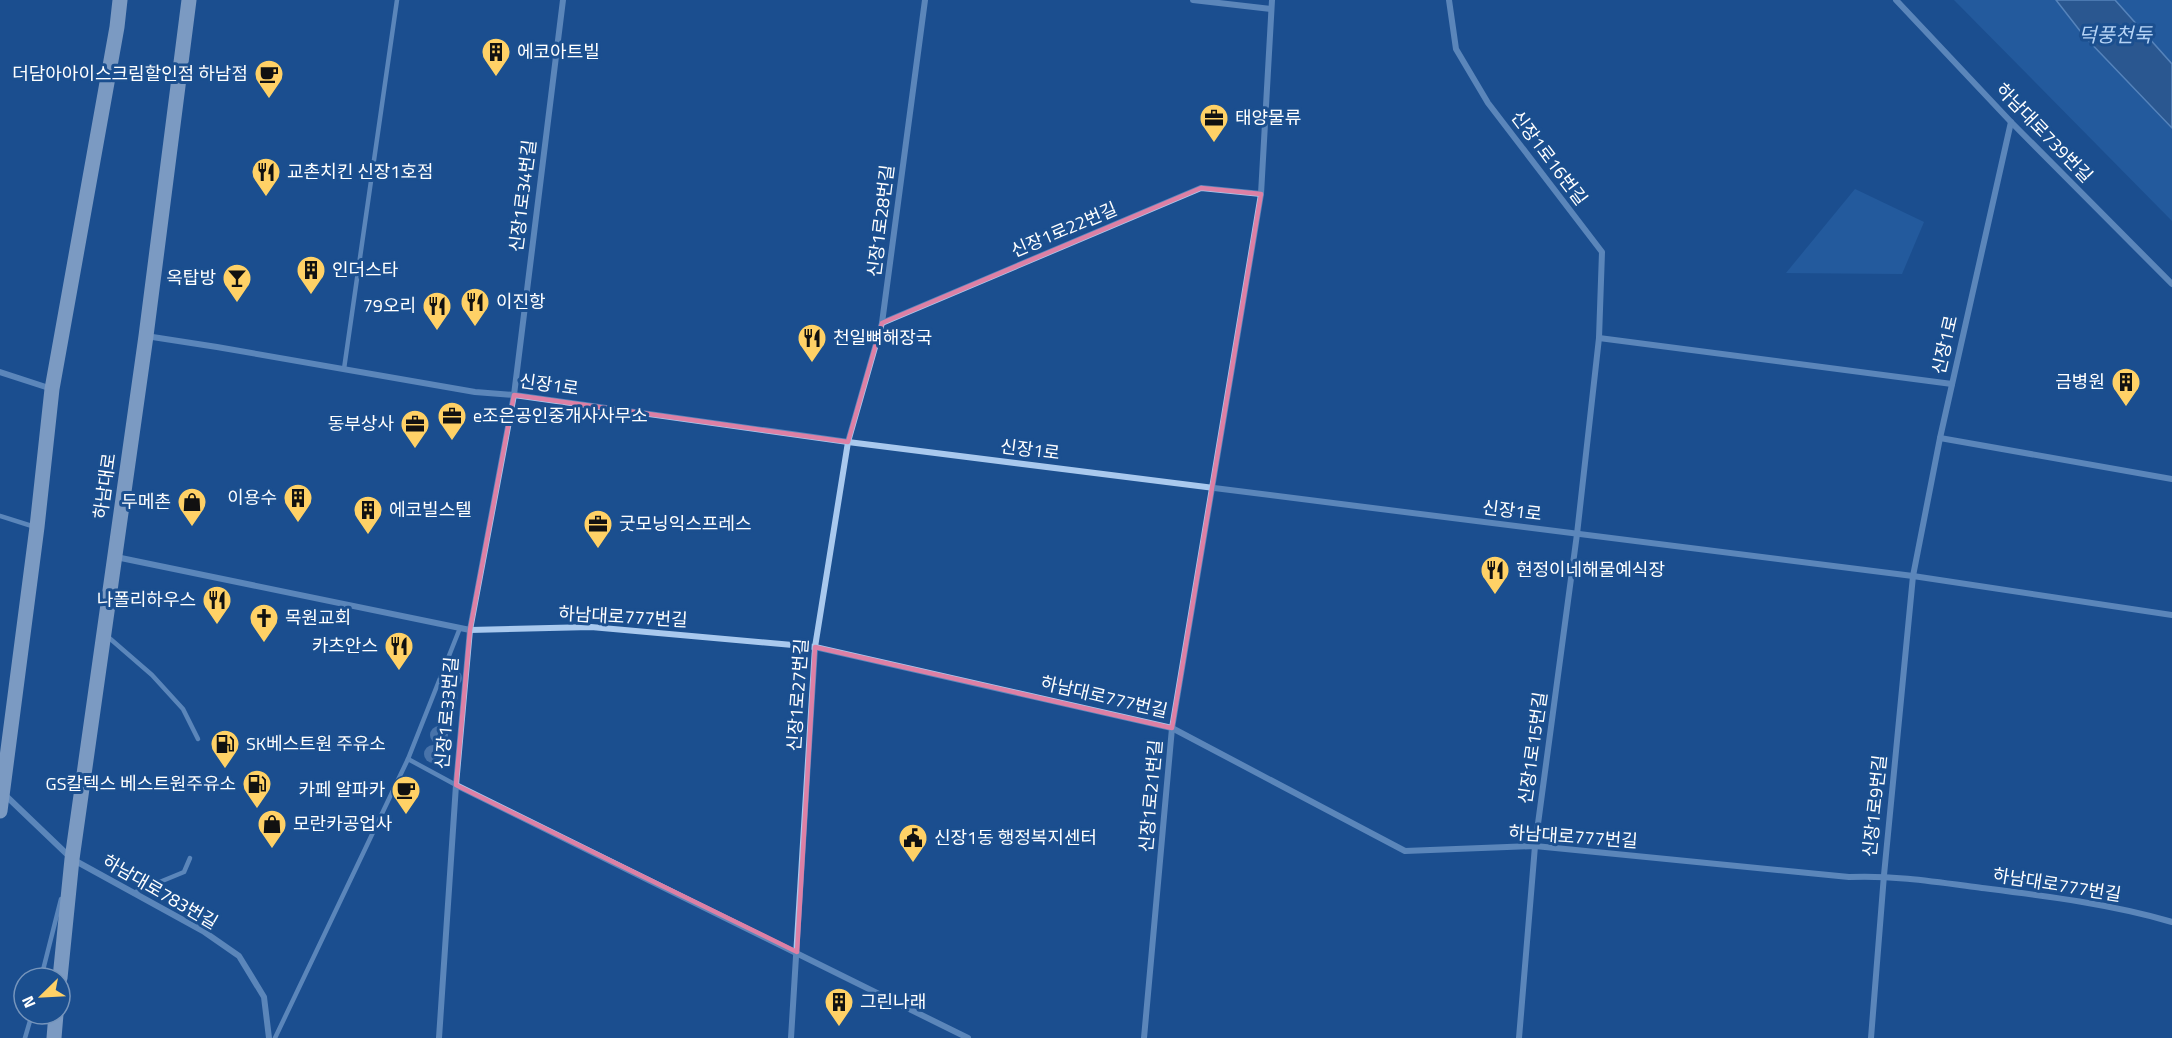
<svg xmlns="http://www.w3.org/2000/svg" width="2172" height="1038" viewBox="0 0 2172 1038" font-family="'Titillium Web','Noto Sans KR',sans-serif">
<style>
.green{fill:#2e69ad}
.water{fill:#3c6290;stroke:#9cc4f0;stroke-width:1.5}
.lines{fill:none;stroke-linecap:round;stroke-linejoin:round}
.service{stroke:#a9c9ee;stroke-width:4.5}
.minor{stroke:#a9c9ee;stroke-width:6}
.primary{stroke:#f0f6ff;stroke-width:15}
.tree{fill:#7ea0ca}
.marked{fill:none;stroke:#dd80a5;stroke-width:4.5;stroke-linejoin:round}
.labels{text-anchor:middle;stroke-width:6;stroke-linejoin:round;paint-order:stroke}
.poi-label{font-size:18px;fill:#fff;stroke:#1b4f8f;text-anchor:start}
.street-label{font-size:18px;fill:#fff;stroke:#1b4f8f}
.water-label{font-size:20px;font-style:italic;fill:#b5d3f5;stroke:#1b4f8f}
</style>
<rect width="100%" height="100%" fill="#1b4f8f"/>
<g class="green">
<path d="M1954,0H2172V221Z"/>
<path d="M1855,189L1924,222L1902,274L1786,273Z"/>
</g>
<path class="water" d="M2056,0H2115L2172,64V128L2084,36Z"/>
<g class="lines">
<g class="service">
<path d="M344,369L397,0"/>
<path d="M0,516L35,527"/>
<path d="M107,636L152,675L183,709L198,739"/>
<path d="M408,759L456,785"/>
<path d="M133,893L184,872L190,858"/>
<path d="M41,978L61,899"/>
<path d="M25,1038L32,1014"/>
<path d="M275,1038L408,759L460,628"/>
</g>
<g class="minor">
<path d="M1193,0L1271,9"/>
<path d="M1449,0L1456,49L1488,103L1602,252L1599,338L1577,534L1535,846L1519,1038"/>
<path d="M1896,0L2011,122L2172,284"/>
<path d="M882,323L1201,188L1261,194"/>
<path d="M146,336L217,347L475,392L514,395L848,442L1913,576L2172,615"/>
<path d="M1599,338L1952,384"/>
<path d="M0,372L52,389"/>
<path d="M1940,438L2172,479"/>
<path d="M116,557L470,630L591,627L815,647L1172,728L1405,851L1535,846L1849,877C1894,875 1937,882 1982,888C2045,896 2111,904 2172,922"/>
<path d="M456,785L968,1038"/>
<path d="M3,793L72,859L203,931L239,956L264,997L269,1038"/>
<path d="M439,1038L456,785L470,630L514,395L563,0"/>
<path d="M791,1038L815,647L848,442L882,323L925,0"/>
<path d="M1144,1038L1172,728L1261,194L1272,0"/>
<path d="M1871,1038L1884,875L1913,576L1940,438L2011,122"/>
</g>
<g class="primary">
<path d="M0,811L37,527L52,389L117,27L120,0"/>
<path d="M60,978L72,859L146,336L189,0"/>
<path d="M54,1038L56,1014"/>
</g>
</g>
<g class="tree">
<circle cx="453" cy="678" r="9"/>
<circle cx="449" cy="696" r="9"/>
<circle cx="445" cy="716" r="9"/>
<circle cx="439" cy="735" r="9"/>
<circle cx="433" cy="754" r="9"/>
</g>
<path d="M0 0H2172V1038H0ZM1201,188L1261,194L1172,728L815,647L797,952L456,785L470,630L514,395L848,442L882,323Z" fill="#1b4f8f" fill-opacity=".55" fill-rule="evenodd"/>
<path class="marked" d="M1201,188L1261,194L1172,728L815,647L797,952L456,785L470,630L514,395L848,442L882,323Z"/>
<defs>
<g id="building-pin" transform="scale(1.5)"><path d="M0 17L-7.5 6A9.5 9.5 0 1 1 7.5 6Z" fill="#ffd166" stroke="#1b4f8f"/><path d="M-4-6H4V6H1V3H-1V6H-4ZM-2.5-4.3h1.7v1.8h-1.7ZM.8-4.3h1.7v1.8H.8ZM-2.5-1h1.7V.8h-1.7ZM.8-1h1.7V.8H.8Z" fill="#111"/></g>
<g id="cafe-pin" transform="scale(1.5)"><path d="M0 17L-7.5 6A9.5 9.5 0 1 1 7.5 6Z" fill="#ffd166" stroke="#1b4f8f"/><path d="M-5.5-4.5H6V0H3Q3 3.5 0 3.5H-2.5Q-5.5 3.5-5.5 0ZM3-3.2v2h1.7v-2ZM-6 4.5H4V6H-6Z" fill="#111"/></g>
<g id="office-pin" transform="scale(1.5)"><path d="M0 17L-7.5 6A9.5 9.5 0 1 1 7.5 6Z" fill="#ffd166" stroke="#1b4f8f"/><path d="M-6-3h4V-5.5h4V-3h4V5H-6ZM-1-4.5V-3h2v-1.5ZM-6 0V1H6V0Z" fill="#111"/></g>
<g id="restaurant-pin" transform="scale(1.5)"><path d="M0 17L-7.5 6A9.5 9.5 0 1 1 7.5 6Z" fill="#ffd166" stroke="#1b4f8f"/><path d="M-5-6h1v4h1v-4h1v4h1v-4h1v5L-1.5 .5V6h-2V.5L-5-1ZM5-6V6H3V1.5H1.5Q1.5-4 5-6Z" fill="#111"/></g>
<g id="bar-pin" transform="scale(1.5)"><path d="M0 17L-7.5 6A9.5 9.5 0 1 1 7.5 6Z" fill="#ffd166" stroke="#1b4f8f"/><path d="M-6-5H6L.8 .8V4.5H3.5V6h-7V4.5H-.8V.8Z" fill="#111"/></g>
<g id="shop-pin" transform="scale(1.5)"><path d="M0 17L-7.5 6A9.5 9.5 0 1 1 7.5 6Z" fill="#ffd166" stroke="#1b4f8f"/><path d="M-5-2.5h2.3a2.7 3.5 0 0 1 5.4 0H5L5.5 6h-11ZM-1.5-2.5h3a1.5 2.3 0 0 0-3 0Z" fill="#111"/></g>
<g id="church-pin" transform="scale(1.5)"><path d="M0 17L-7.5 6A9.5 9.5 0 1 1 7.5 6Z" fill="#ffd166" stroke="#1b4f8f"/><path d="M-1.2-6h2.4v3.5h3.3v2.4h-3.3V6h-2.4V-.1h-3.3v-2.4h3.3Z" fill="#111"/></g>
<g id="fuel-pin" transform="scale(1.5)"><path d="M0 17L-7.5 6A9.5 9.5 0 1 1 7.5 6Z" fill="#ffd166" stroke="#1b4f8f"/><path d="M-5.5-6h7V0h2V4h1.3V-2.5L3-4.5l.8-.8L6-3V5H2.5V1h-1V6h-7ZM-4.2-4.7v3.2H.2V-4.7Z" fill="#111"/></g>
<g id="civic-pin" transform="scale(1.5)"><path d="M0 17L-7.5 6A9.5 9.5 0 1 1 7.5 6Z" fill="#ffd166" stroke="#1b4f8f"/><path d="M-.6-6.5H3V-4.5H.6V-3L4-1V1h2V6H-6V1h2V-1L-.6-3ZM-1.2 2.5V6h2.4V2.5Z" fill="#111"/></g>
</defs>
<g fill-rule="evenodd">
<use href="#building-pin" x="496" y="52"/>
<use href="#cafe-pin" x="269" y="74"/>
<use href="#office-pin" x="1214" y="118"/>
<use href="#restaurant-pin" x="266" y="172"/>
<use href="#building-pin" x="311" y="270"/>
<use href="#bar-pin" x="237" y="278"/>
<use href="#restaurant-pin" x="475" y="302"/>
<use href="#restaurant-pin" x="437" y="306"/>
<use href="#restaurant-pin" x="812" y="338"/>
<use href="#building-pin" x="2126" y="382"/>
<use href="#office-pin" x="452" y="416"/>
<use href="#office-pin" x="415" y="424"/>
<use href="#building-pin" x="298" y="498"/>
<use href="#shop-pin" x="192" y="502"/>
<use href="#building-pin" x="368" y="510"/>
<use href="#office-pin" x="598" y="524"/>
<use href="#restaurant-pin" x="1495" y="570"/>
<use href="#restaurant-pin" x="217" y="600"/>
<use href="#church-pin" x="264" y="618"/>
<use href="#restaurant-pin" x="399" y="646"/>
<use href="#fuel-pin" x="225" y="744"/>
<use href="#fuel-pin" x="257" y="784"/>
<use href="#cafe-pin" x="406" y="790"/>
<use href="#shop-pin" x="272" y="824"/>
<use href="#civic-pin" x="913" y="838"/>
<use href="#building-pin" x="839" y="1002"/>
</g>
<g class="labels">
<g class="poi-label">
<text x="517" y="58">에코아트빌</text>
<text x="248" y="80" text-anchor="end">더담아아이스크림할인점 하남점</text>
<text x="1235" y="124">태양물류</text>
<text x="287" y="178">교촌치킨 신장1호점</text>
<text x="332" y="276">인더스타</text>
<text x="216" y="284" text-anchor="end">옥탑방</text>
<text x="496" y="308">이진항</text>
<text x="416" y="312" text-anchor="end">79오리</text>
<text x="833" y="344">천일뼈해장국</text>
<text x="2105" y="388" text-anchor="end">금병원</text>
<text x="473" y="422">e조은공인중개사사무소</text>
<text x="394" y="430" text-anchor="end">동부상사</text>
<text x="277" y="504" text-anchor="end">이용수</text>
<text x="171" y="508" text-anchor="end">두메촌</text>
<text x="389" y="516">에코빌스텔</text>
<text x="619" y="530">굿모닝익스프레스</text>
<text x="1516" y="576">현정이네해물예식장</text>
<text x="196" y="606" text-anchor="end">나폴리하우스</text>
<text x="285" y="624">목원교회</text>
<text x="378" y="652" text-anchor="end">카츠안스</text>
<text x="246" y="750">SK베스트원 주유소</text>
<text x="236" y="790" text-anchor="end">GS칼텍스 베스트원주유소</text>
<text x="385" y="796" text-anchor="end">카페 알파카</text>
<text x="293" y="830">모란카공업사</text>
<text x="934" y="844">신장1동 행정복지센터</text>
<text x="860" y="1008">그린나래</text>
</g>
<g class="street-label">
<text transform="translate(2044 133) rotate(46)" y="6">하남대로739번길</text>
<text transform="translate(1549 158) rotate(53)" y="6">신장1로16번길</text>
<text transform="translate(523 196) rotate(-83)" y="6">신장1로34번길</text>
<text transform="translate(881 221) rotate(-83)" y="6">신장1로28번길</text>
<text transform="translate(1064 230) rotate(-23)" y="6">신장1로22번길</text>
<text transform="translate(1945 345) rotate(-77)" y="6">신장1로</text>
<text transform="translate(549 385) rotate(8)" y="6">신장1로</text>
<text transform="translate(1030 450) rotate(7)" y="6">신장1로</text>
<text transform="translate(105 486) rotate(-82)" y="6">하남대로</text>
<text transform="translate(1512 511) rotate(7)" y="6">신장1로</text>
<text transform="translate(623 617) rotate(3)" y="6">하남대로777번길</text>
<text transform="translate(798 695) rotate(-86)" y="6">신장1로27번길</text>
<text transform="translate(1104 697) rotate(13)" y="6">하남대로777번길</text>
<text transform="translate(447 713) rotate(-85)" y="6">신장1로33번길</text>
<text transform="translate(1533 748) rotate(-82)" y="6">신장1로15번길</text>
<text transform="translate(1151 796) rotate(-85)" y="6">신장1로21번길</text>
<text transform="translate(1875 806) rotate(-84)" y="6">신장1로9번길</text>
<text transform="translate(1573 837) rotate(4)" y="6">하남대로777번길</text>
<text transform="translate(2057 885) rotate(9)" y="6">하남대로777번길</text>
<text transform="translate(160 892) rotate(30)" y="6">하남대로783번길</text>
</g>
<g class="water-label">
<text x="2115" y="42">덕풍천둑</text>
</g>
</g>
<g transform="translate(42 996) rotate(246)"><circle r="28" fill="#1b4f8f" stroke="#7695bc" stroke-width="1.5"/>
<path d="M0-4.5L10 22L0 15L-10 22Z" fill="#ffd166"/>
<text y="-9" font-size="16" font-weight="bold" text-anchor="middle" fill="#ffffff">N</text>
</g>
</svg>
